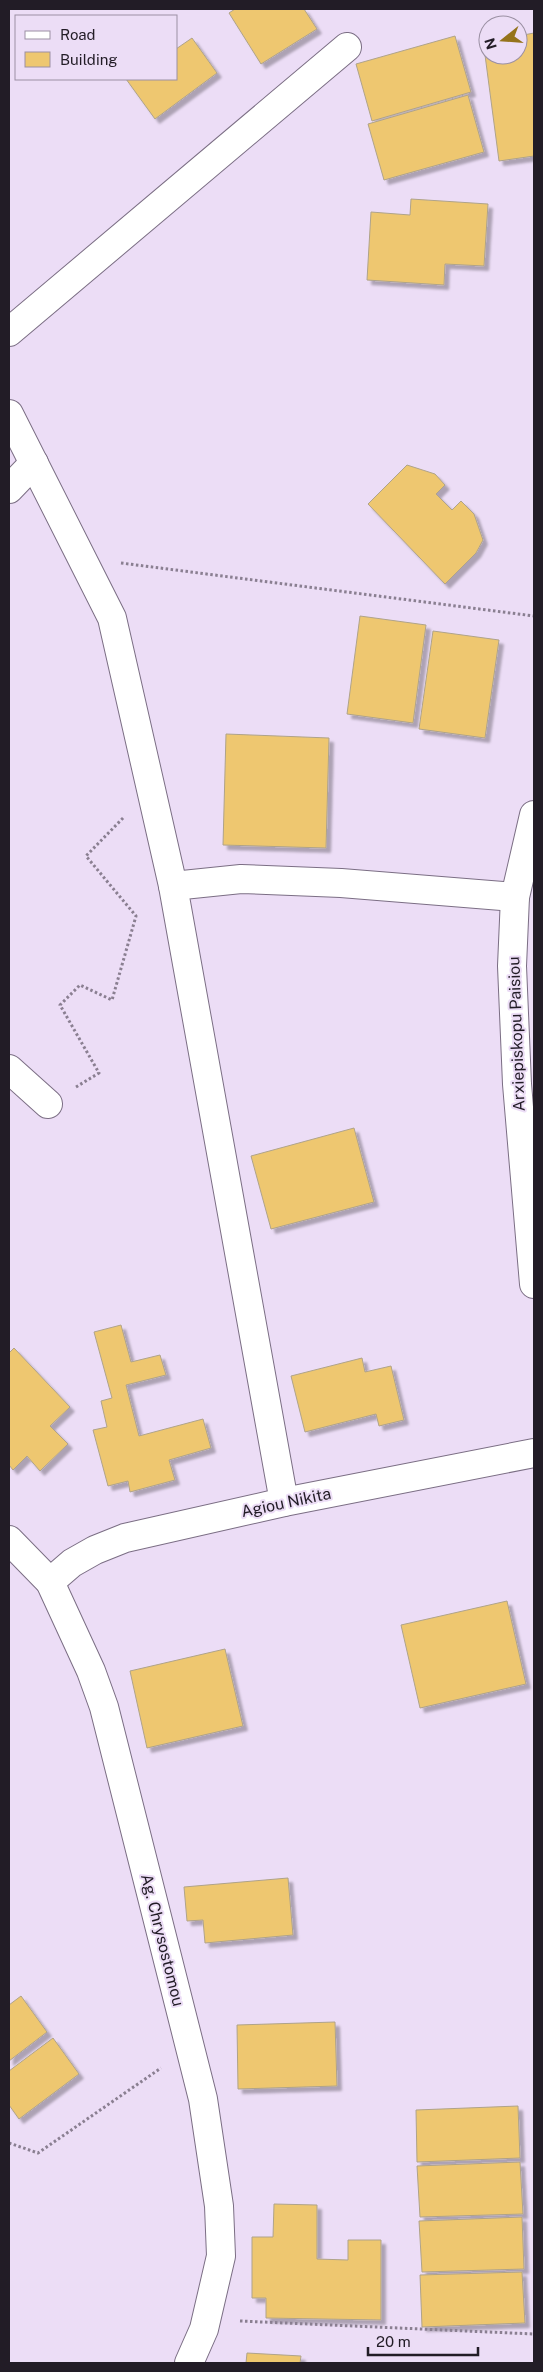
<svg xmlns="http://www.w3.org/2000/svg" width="543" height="2372" viewBox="0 0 543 2372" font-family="'Public Sans',sans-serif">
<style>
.building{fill:#eec770;stroke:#afa38a;filter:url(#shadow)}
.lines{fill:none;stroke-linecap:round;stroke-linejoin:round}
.minor-casing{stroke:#7b6e84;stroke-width:30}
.path{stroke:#8a7f91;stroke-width:3;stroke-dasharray:2.5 2.5;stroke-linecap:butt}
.minor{stroke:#fff;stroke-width:28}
.labels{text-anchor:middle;stroke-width:4;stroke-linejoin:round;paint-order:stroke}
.street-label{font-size:16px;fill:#221c26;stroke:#ecddf6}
</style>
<defs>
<filter id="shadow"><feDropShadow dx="4.5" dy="4.5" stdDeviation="1" flood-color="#0004"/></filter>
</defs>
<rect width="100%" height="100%" fill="#ecddf6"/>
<g class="building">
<path d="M235,9H304L317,29L261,64L229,13Z"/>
<path d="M534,33V156L499,161L483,40H488V55H518V36Z"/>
<path d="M455,36L471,92L372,121L356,64Z"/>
<path d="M192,38L217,73L155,119L126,79H176V49Z"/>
<path d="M468,95L484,152L384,180L368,124Z"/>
<path d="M411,199L488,204L484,266L445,264L444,285L367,280L371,212L410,215Z"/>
<path d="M407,465L435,474L445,485L436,494L452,510L461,501L474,514L483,540L476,553L445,584L368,504Z"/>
<path d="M360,616L426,625L413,723L347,714Z"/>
<path d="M433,631L499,640L485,738L419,729Z"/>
<path d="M226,734L329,738L326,848L223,845Z"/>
<path d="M354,1128L374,1202L271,1229L251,1156Z"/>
<path d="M121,1325L131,1362L160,1355L166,1375L126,1385L139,1436L203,1419L211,1448L169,1460L175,1480L130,1492L128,1481L108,1486L93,1430L107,1427L101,1401L112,1398L94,1332Z"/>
<path d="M14,1348L70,1407L50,1426L68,1444L40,1471L27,1456L13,1470L9,1465V1353Z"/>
<path d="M362,1358L365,1372L391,1366L404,1420L379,1426L376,1414L305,1432L291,1376Z"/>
<path d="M507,1601L526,1684L420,1708L401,1625Z"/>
<path d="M225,1649L243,1726L147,1748L130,1671Z"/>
<path d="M288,1878L293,1935L205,1943L203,1920L187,1921L184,1887Z"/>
<path d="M21,1996L47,2032L9,2061V2005Z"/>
<path d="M335,2022L337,2086L238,2089L237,2025Z"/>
<path d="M53,2038L79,2074L19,2119L9,2105V2071Z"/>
<path d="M518,2106L520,2158L417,2162L416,2110Z"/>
<path d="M520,2162L523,2214L420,2217L417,2166Z"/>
<path d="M274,2204L317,2205V2259L348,2260V2240H381V2320L266,2318V2298H252V2237H273Z"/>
<path d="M522,2217L524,2269L422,2272L419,2221Z"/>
<path d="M522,2272L525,2323L422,2327L420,2275Z"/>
<path d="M247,2353L301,2356L300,2363H246Z"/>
</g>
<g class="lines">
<g class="minor-casing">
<g id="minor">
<path d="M9,332L347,47"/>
<path d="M9,414L112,618L173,886"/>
<path d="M9,489L34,463"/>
<path d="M534,815L515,897L512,966L517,1084L534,1284"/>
<path d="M9,1069L48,1104"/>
<path d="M284,1502L173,886L241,879L341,883L515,897"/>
<path d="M9,1540L50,1582L91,1671L104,1707L203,2099L219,2206L221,2256L204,2329L189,2363"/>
<path d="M50,1582L72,1563L95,1550L125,1538L284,1502L534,1453"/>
</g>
</g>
<g class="path">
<path d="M121,563L534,616"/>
<path d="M76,1087L99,1073L60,1005L80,985L112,1000L136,916L86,856L124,817"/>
<path d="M9,2143L38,2153L161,2068"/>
<path d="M240,2321L534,2334"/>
</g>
<use href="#minor" class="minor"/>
</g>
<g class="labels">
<g class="street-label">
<text transform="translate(516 1034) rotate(-92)" y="6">Arxiepiskopu Paisiou</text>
<text transform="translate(286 1502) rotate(-12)" y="6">Agiou Nikita</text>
<text transform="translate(163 1940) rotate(76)" y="6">Ag. Chrysostomou</text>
</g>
</g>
<rect width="543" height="2372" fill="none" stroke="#221c26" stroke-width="20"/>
<rect x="15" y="15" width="162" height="65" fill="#ecddf6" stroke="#9b90a3"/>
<rect x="25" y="31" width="25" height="8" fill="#ffffff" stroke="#9b90a3"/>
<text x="60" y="40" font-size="15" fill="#221c26">Road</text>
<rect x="25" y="52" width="25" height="15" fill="#eec770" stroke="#9b90a3"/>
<text x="60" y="65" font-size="15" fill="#221c26">Building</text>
<g transform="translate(503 40) rotate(253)"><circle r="24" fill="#ecddf6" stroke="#9b90a3"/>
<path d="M0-4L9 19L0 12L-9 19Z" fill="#95731b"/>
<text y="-8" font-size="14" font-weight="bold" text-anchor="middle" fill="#221c26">N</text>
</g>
<path d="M368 2347v8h110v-8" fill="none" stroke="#221c26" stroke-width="2.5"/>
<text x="376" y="2347" font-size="15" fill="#221c26" stroke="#ecddf6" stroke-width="4" paint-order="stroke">20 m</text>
</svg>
